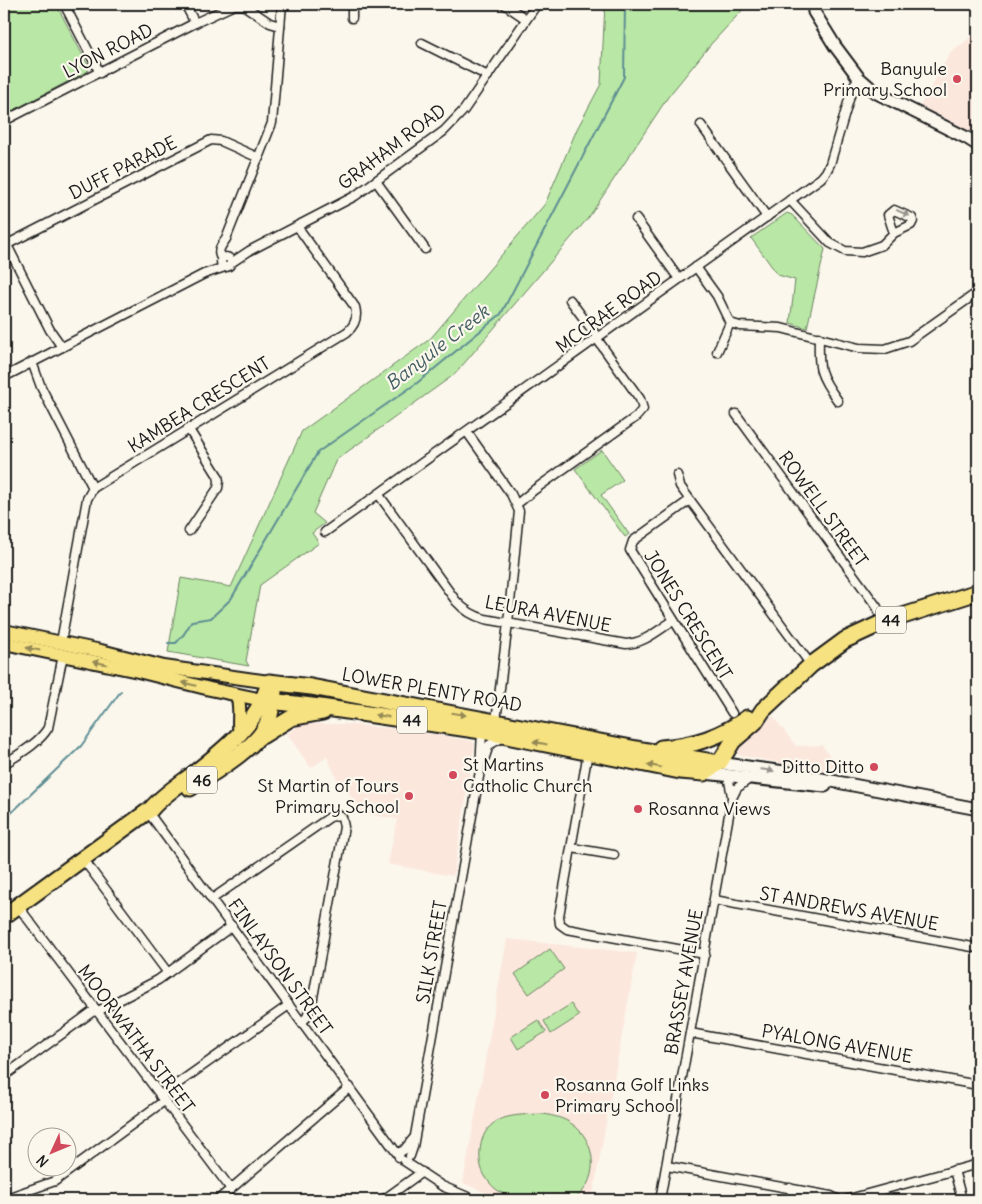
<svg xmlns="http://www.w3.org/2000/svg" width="982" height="1204" viewBox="0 0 982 1204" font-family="Delius,sans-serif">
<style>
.built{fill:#fce7dd}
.green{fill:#b9e7a5;stroke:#6a8260}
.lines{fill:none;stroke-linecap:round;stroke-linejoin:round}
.stream{stroke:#5d8d93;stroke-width:2}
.street-casing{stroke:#1c1c1c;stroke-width:11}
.secondary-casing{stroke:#1c1c1c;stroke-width:15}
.primary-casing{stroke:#1c1c1c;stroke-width:16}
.highway-casing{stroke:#1c1c1c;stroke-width:19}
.street{stroke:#fbf7ec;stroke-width:8}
.secondary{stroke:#fbf7ec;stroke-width:11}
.primary{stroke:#f7e281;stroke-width:12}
.highway{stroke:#f7e281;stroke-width:15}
.oneway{fill:#97948e}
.oneway2{fill:#948954}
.poi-dot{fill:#d1495b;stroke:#fbf7ec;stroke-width:2}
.labels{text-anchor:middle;stroke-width:4.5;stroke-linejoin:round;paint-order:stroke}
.shield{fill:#fbf7ec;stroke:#5f5e5a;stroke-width:1}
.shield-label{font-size:16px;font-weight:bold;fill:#1c1c1c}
.street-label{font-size:18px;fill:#1c1c1c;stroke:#fbf7ec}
.poi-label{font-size:18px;fill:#1c1c1c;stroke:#fbf7ec;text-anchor:end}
.water-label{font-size:19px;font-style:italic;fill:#425e62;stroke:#fbf7ec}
</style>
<rect width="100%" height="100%" fill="#fbf7ec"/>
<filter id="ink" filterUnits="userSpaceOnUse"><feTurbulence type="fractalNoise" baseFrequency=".02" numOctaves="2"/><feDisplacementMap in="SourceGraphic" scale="10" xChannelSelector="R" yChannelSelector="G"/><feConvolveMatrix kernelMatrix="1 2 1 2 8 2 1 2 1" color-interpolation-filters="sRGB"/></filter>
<g filter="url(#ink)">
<g class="built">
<path d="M978,32V135L920,106L951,52Z"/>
<path d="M773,716L796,746L822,745L844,774L738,755L736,749Z"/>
<path d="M307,724H345L409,730L472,741L475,744L453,876L388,864L397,819L355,812L357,806L344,785L337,779L327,757L311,768L287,734L300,725Z"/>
<path d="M507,939L637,953L592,1200H503L463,1183Z"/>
</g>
<g class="green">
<path d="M4,4H56L89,67L88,71L4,115Z"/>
<path d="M605,4H677L678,12L686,4H748L711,44L668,97L589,217L455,374L336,460L313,513L325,523L312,533L319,543L260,585L246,661L249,666L168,652L181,578L231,587L302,431L430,339L545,204L577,129L601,84Z"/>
<path d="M787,213L792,215L825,249L807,328L790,323L795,280L778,275L751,238Z"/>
<path d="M602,450L623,480L601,495L629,534L625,537L575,469Z"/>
<path d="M550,949L564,969L529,994L515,974Z"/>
<path d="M571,1004L579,1016L551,1034L544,1021Z"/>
<path d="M538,1020L546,1032L518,1049L511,1037Z"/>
<path d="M544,1114C554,1116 564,1118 572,1124C596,1140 600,1178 577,1197C570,1202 560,1200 552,1200C530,1200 503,1201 489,1182C481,1172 479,1162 480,1150C484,1113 515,1115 544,1114Z"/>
</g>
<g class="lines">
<g class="stream">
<path d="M168,643H176L184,634L192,621L211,618L231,599L318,452L417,383L501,314L624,77L625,4"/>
<path d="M4,820L81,746L121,691"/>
</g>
<g class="street-casing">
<g id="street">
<path d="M64,4L100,73"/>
<path d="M185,4L195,23"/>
<path d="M504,4L526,19"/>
<path d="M352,18V4"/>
<path d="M422,43L488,76"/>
<path d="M4,121L195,23L234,5H243L270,23L280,26"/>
<path d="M701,125L767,217"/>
<path d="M376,181L425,249"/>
<path d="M790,200L830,243L845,251L862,252L882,245L894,233L911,225L913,221L912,218L894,210L888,215L894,233"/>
<path d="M636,219L679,279"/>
<path d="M4,239L50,330L62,347"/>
<path d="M4,246L211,140L221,141L259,158"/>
<circle cx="226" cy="262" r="5"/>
<path d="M222,259C216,252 221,246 226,239L272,123L282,4"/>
<path d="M231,263L249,251L355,196L444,131L464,110L537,4"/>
<path d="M696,267L717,296L730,323L740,326L781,328L859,348L885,349L909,341L978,292"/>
<path d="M570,300L598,338"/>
<path d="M819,337C818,369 819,375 838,401"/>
<path d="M717,352L730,323"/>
<path d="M32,362L41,387L93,488"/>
<path d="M4,377L204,274L225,267"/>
<path d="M736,414L877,607L884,622"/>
<path d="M188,428L218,476L219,481L218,488L189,531"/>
<path d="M467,432L511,494L519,511L508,623L496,721"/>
<path d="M677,475L680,486L690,500"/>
<path d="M379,495L456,601C464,610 473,616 485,619L626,644C645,643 658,630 673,621"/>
<path d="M517,504L534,490L636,417L643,409L640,399L597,339"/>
<path d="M325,532L821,178L826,172L830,164L853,86L859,78"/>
<path d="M61,642L87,499L93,488L347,332C355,325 358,318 355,307L297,226"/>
<path d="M732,713L630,550L633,541L690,500L811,665"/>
<path d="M588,752L559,916L560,924L567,929L705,954"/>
<path d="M484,760L489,745L502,738"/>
<path d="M4,764C19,754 38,744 48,728L63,655"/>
<path d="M728,776L732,796"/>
<path d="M148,812L399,1156"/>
<path d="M572,848L614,855"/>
<path d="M83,859L168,973"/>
<path d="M212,899L330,817L338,815L342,817L344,827L312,1003L307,1017L302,1022"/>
<path d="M714,900L978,948"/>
<path d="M18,906L231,1189"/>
<path d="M690,1033L978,1085"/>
<path d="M4,1076L92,1012L100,1010L158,980L232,926"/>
<path d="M160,1096L289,1005"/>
<path d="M410,1156L413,1147L480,771L482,731"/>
<path d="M399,1157L400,1152L404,1150L413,1139"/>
<path d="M404,1161L442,1186L475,1200"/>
<path d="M667,1166L831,1196L839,1200"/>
<path d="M954,1170L962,1200"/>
<path d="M790,1188L795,1200"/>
<path d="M4,1199L55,1181L164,1101"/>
<path d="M218,1200L350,1087"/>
<path d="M383,1200L422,1172"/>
<path d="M660,1200L732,798L737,788L749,779"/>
<path d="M845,1200L978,1164"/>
</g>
</g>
<g class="secondary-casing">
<g id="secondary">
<path d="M813,4L814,12L835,46L859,78L875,92L967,138L978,145"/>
<path d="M719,763L785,772L978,809"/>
<path d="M704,773L825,786"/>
</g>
</g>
<g class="primary-casing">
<g id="primary">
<path d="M4,631L101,651L164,667L269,682"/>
<path d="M4,643L138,671L210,689L262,700"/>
<path d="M237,696C242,709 237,721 240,734"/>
</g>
</g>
<g class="highway-casing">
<g id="highway">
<path d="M262,700L320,707L482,731L680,771L704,773L720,762L733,741L755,722L763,710L811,665L845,640L884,622L978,592"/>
<path d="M262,736L291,718L323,712"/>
<path d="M661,748C693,746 721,737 747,718"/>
<path d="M190,788C211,774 256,748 266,726C272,715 272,703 274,692"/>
<path d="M4,916L151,809C163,795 177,786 192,775C225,749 258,724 269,682L311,687L637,749L719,763"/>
</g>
</g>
<use href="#street" class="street"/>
<use href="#secondary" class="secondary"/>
<use href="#primary" class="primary"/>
<use href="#highway" class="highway"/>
</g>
<defs><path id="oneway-solid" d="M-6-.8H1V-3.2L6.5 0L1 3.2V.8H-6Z" transform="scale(1.25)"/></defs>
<g class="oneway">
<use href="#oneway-solid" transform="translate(903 213) rotate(24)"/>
<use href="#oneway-solid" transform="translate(767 770) rotate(8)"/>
</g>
<g class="oneway2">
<use href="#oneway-solid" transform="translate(33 649) rotate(-169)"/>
<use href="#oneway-solid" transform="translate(100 663) rotate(-168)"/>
<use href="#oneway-solid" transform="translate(189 684) rotate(-166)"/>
<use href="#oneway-solid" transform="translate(459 714) rotate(10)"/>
<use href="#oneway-solid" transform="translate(382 716) rotate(-172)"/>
<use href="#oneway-solid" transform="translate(540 743) rotate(-169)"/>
<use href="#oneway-solid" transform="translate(654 766) rotate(-169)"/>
</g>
</g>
<g class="poi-dot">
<circle cx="957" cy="79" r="5"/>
<circle cx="874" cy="767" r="5"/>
<circle cx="453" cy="775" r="5"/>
<circle cx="409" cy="796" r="5"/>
<circle cx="638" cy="809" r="5"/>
<circle cx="545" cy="1095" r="5"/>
</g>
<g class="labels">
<g class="shield">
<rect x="876" y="606.5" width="30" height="27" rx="4"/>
<rect x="397" y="706.5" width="30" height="27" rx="4"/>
<rect x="187" y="766.5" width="30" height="27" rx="4"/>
</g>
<g class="shield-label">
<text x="891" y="626">44</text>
<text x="412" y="726">44</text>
<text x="202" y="786">46</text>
</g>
<g class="street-label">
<text transform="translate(108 51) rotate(-27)" y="6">LYON ROAD</text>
<text transform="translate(392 147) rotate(-37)" y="6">GRAHAM ROAD</text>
<text transform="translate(123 168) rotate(-27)" y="6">DUFF PARADE</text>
<text transform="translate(609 312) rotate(-36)" y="6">MCCRAE ROAD</text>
<text transform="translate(199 405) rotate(-32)" y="6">KAMBEA CRESCENT</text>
<text transform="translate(823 509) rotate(54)" y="6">ROWELL STREET</text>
<text transform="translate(548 614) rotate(11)" y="6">LEURA AVENUE</text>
<text transform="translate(688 615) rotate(58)" y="6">JONES CRESCENT</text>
<text transform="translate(432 690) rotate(10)" y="6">LOWER PLENTY ROAD</text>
<text transform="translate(849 909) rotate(10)" y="6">ST ANDREWS AVENUE</text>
<text transform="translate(432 952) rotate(-80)" y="6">SILK STREET</text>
<text transform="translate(280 967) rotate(54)" y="6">FINLAYSON STREET</text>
<text transform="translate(684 982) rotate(-80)" y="6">BRASSEY AVENUE</text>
<text transform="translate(136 1039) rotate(53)" y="6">MOORWATHA STREET</text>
<text transform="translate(837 1044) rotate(10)" y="6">PYALONG AVENUE</text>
</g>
<g class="poi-label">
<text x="947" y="75">Banyule<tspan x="947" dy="21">Primary School</tspan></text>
<text x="463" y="771" text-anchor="start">St Martins<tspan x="463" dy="21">Catholic Church</tspan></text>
<text x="864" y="773">Ditto Ditto</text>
<text x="399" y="792">St Martin of Tours<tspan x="399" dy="21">Primary School</tspan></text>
<text x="648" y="815" text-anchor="start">Rosanna Views</text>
<text x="555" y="1091" text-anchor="start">Rosanna Golf Links<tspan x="555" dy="21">Primary School</tspan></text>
</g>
<g class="water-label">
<text transform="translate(437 347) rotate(-38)" y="7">Banyule Creek</text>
</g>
</g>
<rect width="982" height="1204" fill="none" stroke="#fbf7ec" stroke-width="20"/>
<rect x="10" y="10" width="962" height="1184" fill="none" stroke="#1c1c1c" stroke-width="2" filter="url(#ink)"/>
<g transform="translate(52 1152) rotate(226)"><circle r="24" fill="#fbf7ec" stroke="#a29f99"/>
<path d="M0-4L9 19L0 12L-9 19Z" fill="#d1495b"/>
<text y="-8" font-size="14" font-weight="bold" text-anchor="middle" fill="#1c1c1c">N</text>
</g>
</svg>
